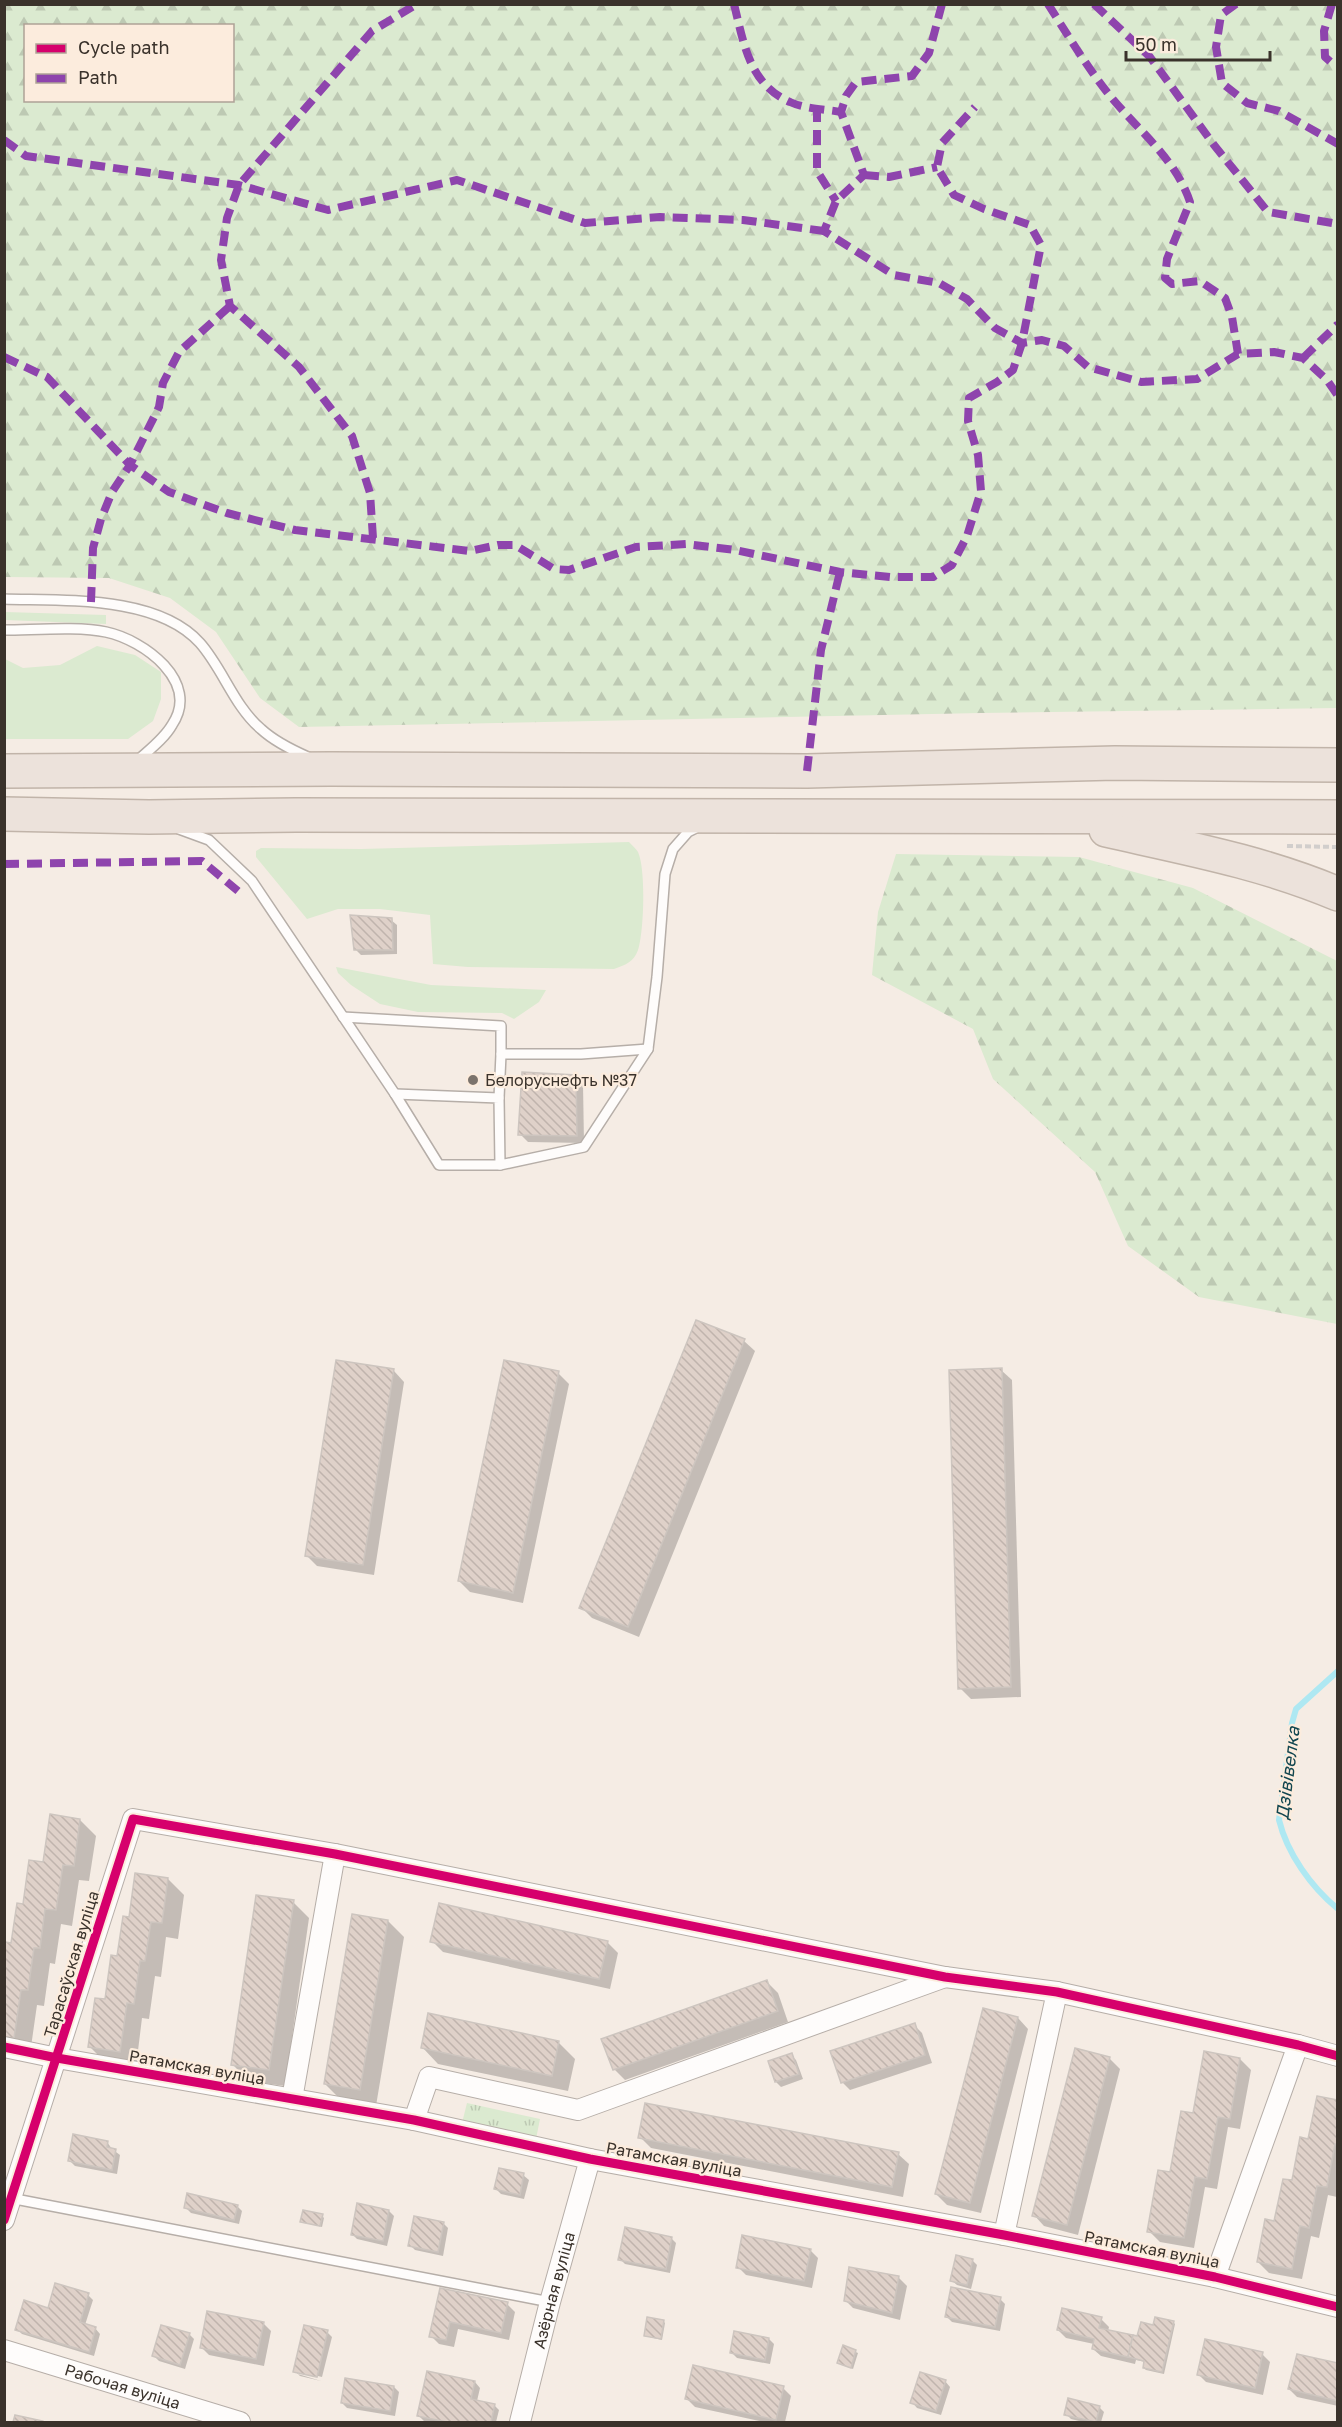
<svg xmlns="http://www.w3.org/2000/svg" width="1342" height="2427" viewBox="0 0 1342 2427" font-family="'Golos Text',sans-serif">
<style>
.grass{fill:#dbead0}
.forest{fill:url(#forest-firs);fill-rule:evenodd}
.park{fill:url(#park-tufts)}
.shadow{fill:#0003}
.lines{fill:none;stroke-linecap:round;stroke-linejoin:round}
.stream{stroke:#aee8f2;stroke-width:6}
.building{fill:url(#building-back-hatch);stroke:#cdc5bf;stroke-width:1.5}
.lane-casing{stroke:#b6aea8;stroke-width:12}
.street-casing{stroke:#b6aea8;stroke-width:22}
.highway-casing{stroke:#c1b4a9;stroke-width:36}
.path{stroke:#d1cecc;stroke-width:4;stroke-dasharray:6 3;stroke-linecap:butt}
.lane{stroke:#fefcfb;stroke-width:9}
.street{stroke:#fefcfb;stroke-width:20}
.highway{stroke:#ece2db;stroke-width:33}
.quiet{stroke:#8e44ad;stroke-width:8;stroke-dasharray:15 8;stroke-linecap:butt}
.cycleway-casing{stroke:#fcecdd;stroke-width:13}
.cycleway{stroke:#d6006c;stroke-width:9}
.poi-dot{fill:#7b736c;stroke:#fcecdd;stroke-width:2}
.labels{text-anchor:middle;stroke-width:4.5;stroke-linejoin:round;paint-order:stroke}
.poi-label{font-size:16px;fill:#3a322b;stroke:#fcecdd;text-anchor:start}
.street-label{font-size:16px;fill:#3a322b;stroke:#fcecdd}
.water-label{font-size:18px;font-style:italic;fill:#124650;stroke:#fcecdd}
</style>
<defs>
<pattern id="forest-firs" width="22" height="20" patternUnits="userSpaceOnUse" patternTransform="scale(1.5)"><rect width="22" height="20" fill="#dbead0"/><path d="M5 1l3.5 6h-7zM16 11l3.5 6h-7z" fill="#bdc9b3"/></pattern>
<pattern id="park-tufts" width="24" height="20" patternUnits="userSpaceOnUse" patternTransform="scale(1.5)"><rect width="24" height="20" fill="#dbead0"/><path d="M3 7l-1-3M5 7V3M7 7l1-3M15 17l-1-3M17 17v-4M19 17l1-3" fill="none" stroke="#bdc9b3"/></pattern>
<pattern id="building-back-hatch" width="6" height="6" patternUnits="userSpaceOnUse" patternTransform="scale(1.5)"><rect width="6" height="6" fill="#dfd1c9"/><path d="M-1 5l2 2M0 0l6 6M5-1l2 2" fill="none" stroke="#c0b4ad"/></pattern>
</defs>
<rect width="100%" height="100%" fill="#f5ece4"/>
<g class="grass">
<path d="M5,612L106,615V624L5,620Z"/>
<path d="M97,646L135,655L161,672V699L153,721L128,739H5V659L23,668L60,665Z"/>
<path d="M629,842C632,845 636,849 638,852C646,869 644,932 638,950C634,962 625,965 614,969L468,967L433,964L430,915L380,909H338L307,919L256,857V851L261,848L361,849Z"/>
<path d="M336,967L431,985L546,990L539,1002L514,1019L502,1013L418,1012L380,1004L351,985L338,973Z"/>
</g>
<g class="forest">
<path d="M5,4L1337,5V708L981,713L299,727L260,698L216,632L170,598L109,578L5,577ZM26,26H232V100H26Z"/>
<path d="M896,854L1079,857L1193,888L1337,961V1324L1199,1297L1128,1246L1095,1172L993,1079L973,1029L872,975L878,912Z"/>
</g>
<path class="park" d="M467,2103L540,2119L536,2139L462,2123Z"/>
<g class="shadow">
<path d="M391,920L397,925V954L361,955L355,949Z"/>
<path d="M575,1076L583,1084L584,1143L528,1142L520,1134Z"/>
<path d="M744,1341L755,1351L639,1637L592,1618L581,1607Z"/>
<path d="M1001,1370L1012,1380L1021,1697L971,1699L960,1688Z"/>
<path d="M394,1371L404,1382L374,1575L317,1566L306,1555Z"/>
<path d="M558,1373L569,1384L523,1603L470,1592L459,1581Z"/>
<path d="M80,1820L96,1836L89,1881L79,1880L72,1926L61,1924L55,1964L50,1963L44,2006L37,2005L30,2054L4,2050L6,1944L13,1945L24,1905L45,1863Z"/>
<path d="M168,1879L184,1895L178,1939L166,1937L161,1977L155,1976L149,2019L142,2018L136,2067L106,2063L90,2047L118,1958Z"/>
<path d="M293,1902L309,1918L285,2086L249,2081L233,2065Z"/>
<path d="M388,1921L404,1937L376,2106L341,2100L325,2084Z"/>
<path d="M432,1941L607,1942L618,1953L610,1989L443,1952Z"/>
<path d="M767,1982L778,1993L788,2022L625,2080L614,2069Z"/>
<path d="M1018,2018L1028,2029L981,2213L947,2205L936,2194Z"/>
<path d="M914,2025L922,2033L932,2063L850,2090L842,2082Z"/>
<path d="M558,2042L575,2059L568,2091L438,2064L422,2047Z"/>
<path d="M791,2055L796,2060L803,2079L781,2087L776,2082L770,2062Z"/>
<path d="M1109,2058L1120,2069L1078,2235L1044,2226L1034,2215Z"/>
<path d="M1240,2059L1251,2070L1240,2129L1228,2127L1217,2189L1205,2187L1194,2248L1160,2242L1149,2231L1194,2115Z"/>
<path d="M1338,2102L1337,2197L1328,2195L1319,2238L1311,2236L1302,2279L1269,2273L1258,2262L1310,2141Z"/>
<path d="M640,2137L898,2154L909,2164L903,2197L651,2148Z"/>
<path d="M107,2142L112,2149L120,2155L117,2174L75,2166L69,2160Z"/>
<path d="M523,2175L529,2180L524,2199L501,2194L496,2189Z"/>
<path d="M237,2206L242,2211L239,2224L191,2213L186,2208Z"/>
<path d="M389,2211L394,2216L387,2246L357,2239L352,2234Z"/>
<path d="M322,2216L324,2218L322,2227L302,2221Z"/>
<path d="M443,2223L448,2228L443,2256L415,2250L410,2245Z"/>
<path d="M671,2238L676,2243L670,2273L625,2264L620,2259Z"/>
<path d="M810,2250L818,2258L812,2288L746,2275L738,2267Z"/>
<path d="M972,2260L977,2265L971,2289L957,2285L951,2280Z"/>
<path d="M899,2278L907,2286L900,2320L853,2308L845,2300Z"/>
<path d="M441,2289L507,2304L515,2312L509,2340L458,2329L454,2347L439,2344L431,2336Z"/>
<path d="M88,2295L93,2300L85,2325L95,2328L100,2334L94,2356L22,2334L17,2329L49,2309Z"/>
<path d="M1000,2299L1005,2304L1000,2331L952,2322L947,2317Z"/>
<path d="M1101,2319L1109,2327L1108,2331L1138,2338L1154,2327L1173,2322L1175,2324L1164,2374L1146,2370L1144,2368L1145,2362L1136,2360L1135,2364L1101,2356L1093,2349L1094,2344L1066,2338L1058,2330Z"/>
<path d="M663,2321L665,2323L662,2340L645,2336Z"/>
<path d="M263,2323L271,2331L264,2366L209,2355L201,2347Z"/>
<path d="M327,2332L332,2337L322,2377L298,2371V2374L321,2381L300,2376L295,2371Z"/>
<path d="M189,2334L194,2339L185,2369L159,2361L154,2356Z"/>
<path d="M769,2339L774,2344L770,2364L737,2358L732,2353Z"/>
<path d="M844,2347L858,2353L853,2369L839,2363Z"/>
<path d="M1262,2354L1270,2362L1263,2395L1206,2382L1198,2374Z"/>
<path d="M1338,2365V2406L1297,2397L1289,2389Z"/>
<path d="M945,2381L950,2387L941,2415L917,2408L912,2402Z"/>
<path d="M475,2382L480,2388L477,2401L494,2405L499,2410L496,2422H432L424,2421L419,2416Z"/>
<path d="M394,2387L399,2392L395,2416L347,2408L342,2403Z"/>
<path d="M783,2388L791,2396L785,2422H764L695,2407L687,2399Z"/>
<path d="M1099,2407L1104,2412L1101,2422H1083L1071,2419L1066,2414Z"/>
</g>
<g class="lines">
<path class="stream" d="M1338,1671L1296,1709L1292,1723L1279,1820C1287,1853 1311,1887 1338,1909"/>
</g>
<g class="building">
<path d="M350,915L392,918L393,950H354Z"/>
<path d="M522,1072L576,1075L577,1136L518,1135Z"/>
<path d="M696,1320L745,1339L628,1627L579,1608Z"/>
<path d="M336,1360L394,1369L363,1565L305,1556Z"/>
<path d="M504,1360L559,1371L513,1593L458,1581Z"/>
<path d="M1002,1368L1011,1687L958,1689L949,1370Z"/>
<path d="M50,1814L80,1819L74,1866L63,1865L56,1910L45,1909L40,1948H34L28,1990H21L14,2038L4,2037L5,1942L11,1943L17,1903L23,1904L29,1860L43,1862Z"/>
<path d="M135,1873L168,1878L162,1923L151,1922L145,1961H140L134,2004L127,2003L120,2052L88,2047L95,1998L105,1999L111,1955L117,1956L123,1916L129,1917Z"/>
<path d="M256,1895L294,1900L269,2070L231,2065Z"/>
<path d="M439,1903L608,1941L599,1979L430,1942Z"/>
<path d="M352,1914L388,1920L360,2090L324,2084Z"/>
<path d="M767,1980L778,2011L613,2070L601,2039Z"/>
<path d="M983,2008L1018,2017L970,2203L935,2194Z"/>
<path d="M428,2013L559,2041L552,2076L421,2048Z"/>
<path d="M915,2023L925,2055L841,2083L830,2051Z"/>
<path d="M1075,2048L1110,2057L1067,2225L1032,2216Z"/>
<path d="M1204,2051L1240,2058L1230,2119L1218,2117L1207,2179L1195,2177L1184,2238L1147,2232L1158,2170L1170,2172L1181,2111L1193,2113Z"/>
<path d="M792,2053L799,2074L775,2082L768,2061Z"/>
<path d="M1317,2096L1338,2100V2145L1335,2144L1327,2187L1317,2186L1309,2228L1300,2226L1292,2269L1257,2262L1265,2219L1274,2221L1283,2179L1292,2180L1300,2137L1308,2139Z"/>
<path d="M645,2103L899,2152L892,2187L638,2138Z"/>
<path d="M73,2134L108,2141L107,2147L116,2149L112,2170L68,2161Z"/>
<path d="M499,2168L524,2173L520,2195L494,2189Z"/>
<path d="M187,2193L238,2205L234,2220L184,2208Z"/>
<path d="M357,2203L389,2210L383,2241L351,2235Z"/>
<path d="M303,2210L323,2214L320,2226L300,2222Z"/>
<path d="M414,2216L444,2222L438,2252L408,2246Z"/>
<path d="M625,2227L672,2237L666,2269L618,2260Z"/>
<path d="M742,2235L811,2249L804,2281L736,2268Z"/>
<path d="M956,2255L973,2259L967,2285L950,2281Z"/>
<path d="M849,2267L899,2276L892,2313L844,2301Z"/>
<path d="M55,2283L89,2293L80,2322L96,2327L89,2352L15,2330L24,2300L48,2308Z"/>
<path d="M951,2287L1001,2297L995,2327L945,2317Z"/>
<path d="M440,2288L508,2302L501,2333L450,2322L446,2340L429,2337Z"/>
<path d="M1062,2308L1102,2317L1099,2328L1133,2335L1128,2357L1092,2349L1094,2339L1057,2330Z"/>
<path d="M207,2311L264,2322L256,2359L200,2348Z"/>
<path d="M647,2317L664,2320L661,2339L644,2336Z"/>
<path d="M1155,2317L1174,2321L1162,2372L1143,2368L1144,2361L1128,2357L1133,2335L1137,2336L1141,2322L1153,2325Z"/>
<path d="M161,2325L190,2333L180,2365L152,2356Z"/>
<path d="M304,2325L328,2330L317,2377L293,2372Z"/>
<path d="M734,2331L769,2338L765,2360L730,2353Z"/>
<path d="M1205,2339L1263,2352L1255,2388L1197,2375Z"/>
<path d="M843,2345L856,2350L851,2368L837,2363Z"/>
<path d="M1297,2354L1338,2363V2401L1288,2389Z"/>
<path d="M693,2365L784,2386L776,2420L685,2399Z"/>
<path d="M427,2371L475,2381L471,2399L495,2404L491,2422H447L417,2416Z"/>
<path d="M920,2372L946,2380L936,2411L910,2403Z"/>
<path d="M345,2378L394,2386L390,2411L341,2403Z"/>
<path d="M1068,2398L1100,2406L1096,2422L1064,2415Z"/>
<path d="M15,2415L43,2421V2422H13Z"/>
</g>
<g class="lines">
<g class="lane-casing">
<g id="lane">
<path d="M4,599C63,601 157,595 200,643C223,669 234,706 261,729C274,741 292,750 308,757"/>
<path d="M4,630C33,630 79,626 106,632C144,640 201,682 172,725C164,739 149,750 137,761"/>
<path d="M179,829L209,840L252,881L395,1094L439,1165H500"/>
<path d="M343,1017L501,1026V1054H581L648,1049"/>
<path d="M395,1094L499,1098L500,1165L584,1147L648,1049L657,977L665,874L673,849L688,832L698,827"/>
<path d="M499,1098L501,1054"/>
<path d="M10,2198L550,2302"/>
</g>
</g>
<g class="street-casing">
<g id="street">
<path d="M4,2047L57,2058L414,2120L590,2159L1004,2235L1215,2277L1338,2307"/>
<path d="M292,2099L335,1854"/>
<path d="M414,2120L429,2077L578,2110L945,1977"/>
<path d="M4,2220L133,1819L335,1854L945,1977L1057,1992L1298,2045L1338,2056"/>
<path d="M1004,2235L1057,1992"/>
<path d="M1215,2277L1298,2045"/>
<path id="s1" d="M4,2350L240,2422"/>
<path id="s2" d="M520,2422L550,2302L590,2159"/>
</g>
</g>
<g class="highway-casing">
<g id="highway">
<path d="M4,771L331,769L807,771L1115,763L1338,765"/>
<path d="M4,814L149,817L296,815L1338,817"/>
<path d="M1106,830C1186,848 1262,862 1338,894"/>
</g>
</g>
<path class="path" d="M1287,846L1338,847"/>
<use href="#lane" class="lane"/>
<use href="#street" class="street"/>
<use href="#highway" class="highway"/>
<g class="quiet">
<path d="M734,4C744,44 749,84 790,102C805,109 825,109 841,112"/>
<path d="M942,4L929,53L912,76L856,82L846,96L841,112L864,175L836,201L824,231L894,275L939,283L967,299L995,328L1022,343L1042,340L1064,346L1088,367L1141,382L1197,379L1238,354L1274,352L1303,358L1327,380L1338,396"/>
<path d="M1048,4C1067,34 1085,64 1107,92C1136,129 1175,157 1190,202L1167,259L1165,278L1172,284L1200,281L1225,298L1232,317L1238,354"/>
<path d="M1094,4L1150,57L1214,145L1268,212L1338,224"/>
<path d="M1236,4L1221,15L1216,47L1222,83L1247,103L1279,111L1338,144"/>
<path d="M1332,4L1324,31L1325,57L1332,63L1338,64"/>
<path d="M817,107V171L836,201"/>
<path d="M4,140L26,156L239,185L328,210L457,180L585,223L660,217L743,220L824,231"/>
<path d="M864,175L889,177L937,167"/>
<path d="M4,357L47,377L130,465L169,492L227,513L295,530L470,551L498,545H515L554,569L569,570L636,547L686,544L735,550L840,572L890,577H933L952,565L967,536L981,491L978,455L968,421L969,398L997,382L1013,370L1022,343L1041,245L1030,225L984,209L954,195L937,167L942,143L975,107"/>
<path d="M1303,358L1338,324"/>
<path d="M373,538L370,493L352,436L299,367L230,306L221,260L227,218L239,185L372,31L417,4"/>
<path d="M91,602L93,548L101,519L112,492L130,465L159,407L163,383L179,352L230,306"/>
<path d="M807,771L821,650L840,572"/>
<path d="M4,864L202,861L238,891"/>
</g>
<g class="cycleway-casing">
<g id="cycleway">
<path d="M4,2047L57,2058L414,2120L590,2159L1004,2235L1215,2277L1338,2307"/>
<path d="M4,2220L133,1819L335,1854L945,1977L1057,1992L1298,2045L1338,2056"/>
</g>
</g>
<use href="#cycleway" class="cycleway"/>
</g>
<circle class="poi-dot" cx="473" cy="1080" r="6"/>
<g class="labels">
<g class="poi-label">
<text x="485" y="1086">Белоруснефть №37</text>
</g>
<g class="street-label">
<text transform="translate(71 1964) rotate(-73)" y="6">Тарасаўская вуліца</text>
<text transform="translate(197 2067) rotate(10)" y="6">Ратамская вуліца</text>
<text transform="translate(674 2159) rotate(10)" y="6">Ратамская вуліца</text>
<text transform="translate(1152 2249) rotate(11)" y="6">Ратамская вуліца</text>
<text dy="6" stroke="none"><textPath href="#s2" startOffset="136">Азёрная вуліца</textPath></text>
<text dy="6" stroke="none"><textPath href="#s1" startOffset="124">Рабочая вуліца</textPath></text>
</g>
<g class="water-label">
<text transform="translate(1288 1773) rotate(-83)" y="6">Дзівівелка</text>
</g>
</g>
<rect width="1342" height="2427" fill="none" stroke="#3a322b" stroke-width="12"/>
<rect x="24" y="24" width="210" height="78" fill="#fcecdd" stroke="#aea296" stroke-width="1.5"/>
<rect x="36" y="44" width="30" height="9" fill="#d6006c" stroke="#aea296" stroke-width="1.5"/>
<text x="78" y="54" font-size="18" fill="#3a322b">Cycle path</text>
<rect x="36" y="74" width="30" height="9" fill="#8e44ad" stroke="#aea296" stroke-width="1.5"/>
<text x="78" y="84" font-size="18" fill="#3a322b">Path</text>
<path d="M1126 51v9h144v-9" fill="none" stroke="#3a322b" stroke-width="3"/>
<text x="1135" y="51" font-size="18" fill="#3a322b" stroke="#fcecdd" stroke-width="4.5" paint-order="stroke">50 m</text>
</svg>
